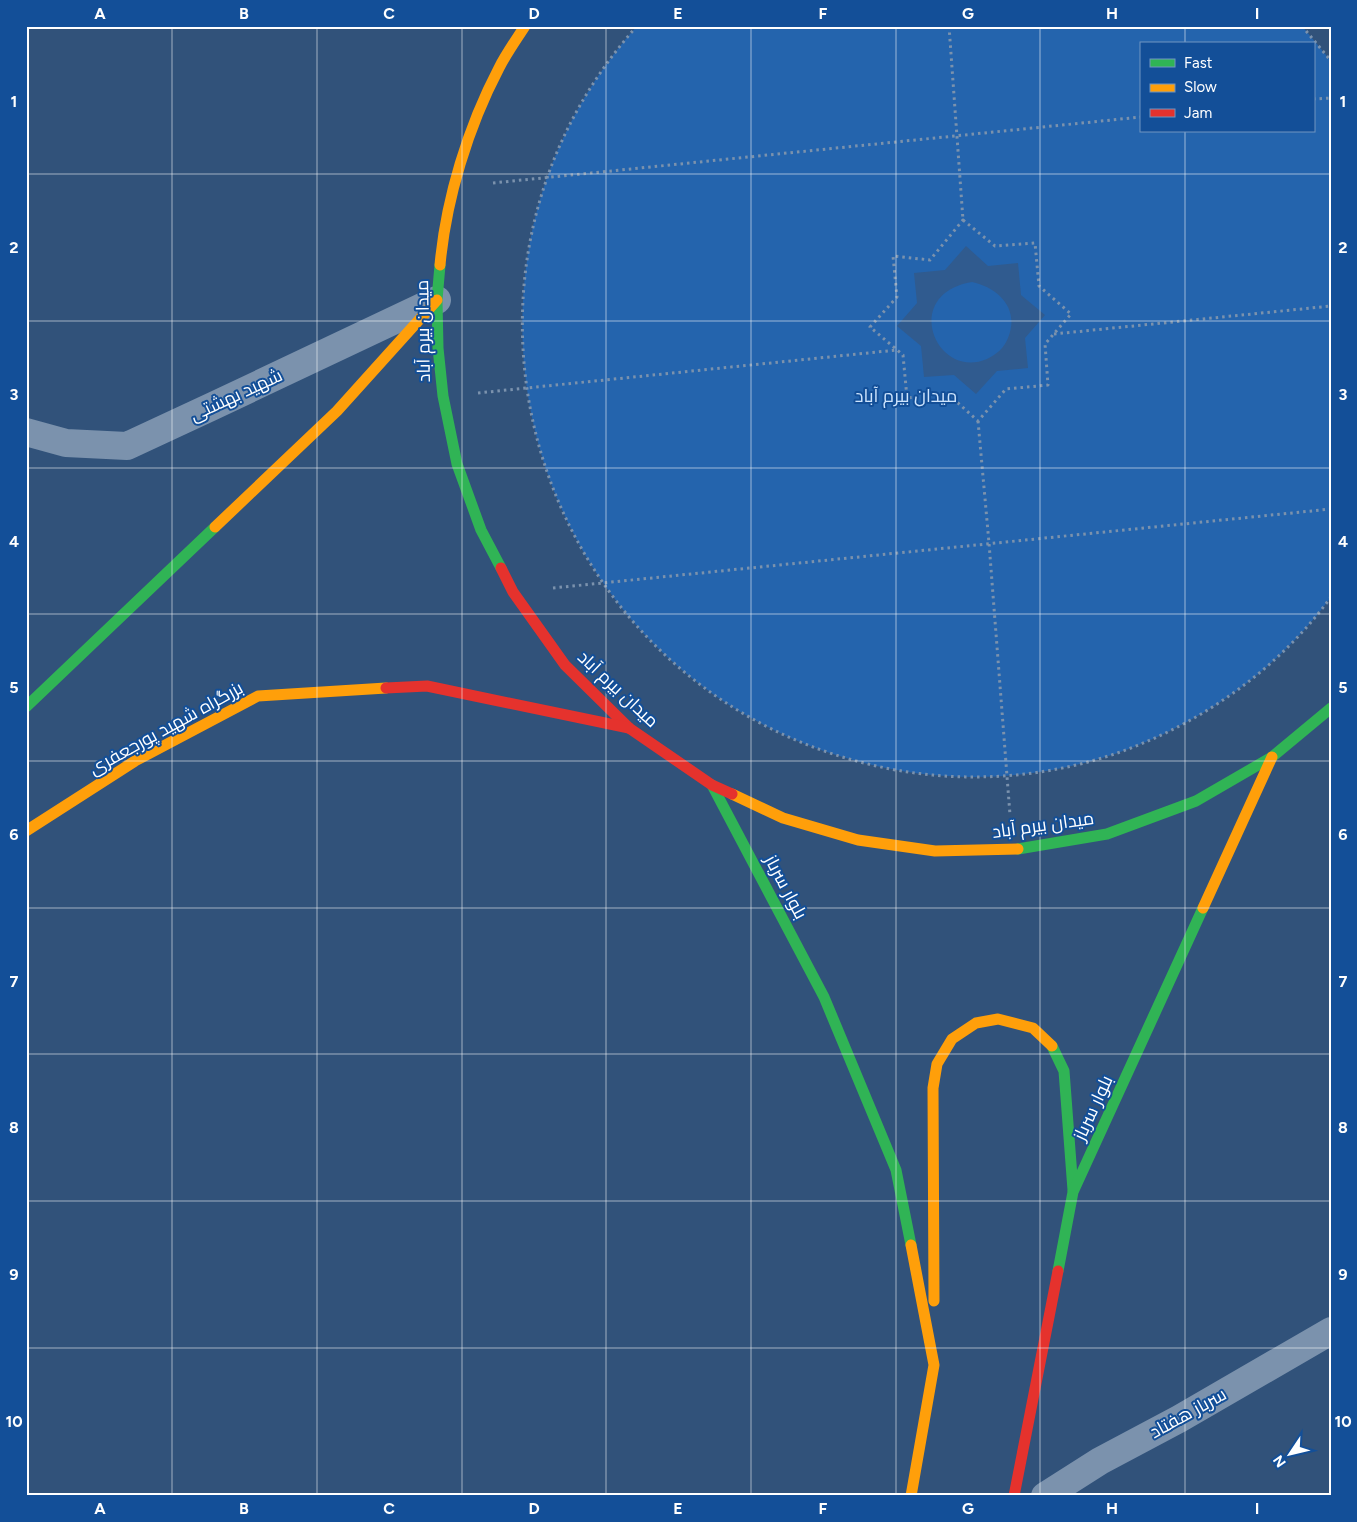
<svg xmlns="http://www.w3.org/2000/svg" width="1357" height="1522" viewBox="0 0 1357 1522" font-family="Figtree,Cairo,sans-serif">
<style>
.green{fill:#2464ad;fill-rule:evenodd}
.water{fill:#305b8f;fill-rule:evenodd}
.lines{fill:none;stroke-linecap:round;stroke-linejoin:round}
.path{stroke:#7b92ad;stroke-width:3;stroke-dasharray:2.5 4;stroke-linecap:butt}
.street{stroke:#7b92ad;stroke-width:28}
.fast{stroke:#30b455;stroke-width:11}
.slow{stroke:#ff9f0a;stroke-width:11}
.jam{stroke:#e5322d;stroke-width:11}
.grid{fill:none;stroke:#fff;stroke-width:1;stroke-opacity:0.55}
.labels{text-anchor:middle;stroke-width:4;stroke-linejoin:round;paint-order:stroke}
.street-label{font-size:18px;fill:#fff;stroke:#134f98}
.park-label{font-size:18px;fill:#cde4fd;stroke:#134f98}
.neatline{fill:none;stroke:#fff;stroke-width:2}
.grid-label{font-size:16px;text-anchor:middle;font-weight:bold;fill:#fff}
</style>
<rect width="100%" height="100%" fill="#31527a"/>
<path class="green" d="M637,26H1302L1331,61V597C1279,668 1205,721 1123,751C1040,781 949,785 864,763C536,680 411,280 637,26ZM1141,44H1313V131H1141Z"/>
<path class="water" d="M966,246L988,266L1018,263L1021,295L1045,315L1025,338L1028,368L997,371L976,394L954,375L924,377L921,346L897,326L917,303L914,273L945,270ZM972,282C999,288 1020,309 1008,338C1004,348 997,354 987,359C936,381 900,294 972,282Z"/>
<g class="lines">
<g class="path">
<path d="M637,26C411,280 536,680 864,763C949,785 1040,781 1123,751C1205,721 1279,668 1331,597"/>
<path d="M949,26L963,220"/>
<path d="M1302,26L1331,61"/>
<path d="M1313,99L1331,98"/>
<path d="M493,183L1141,117"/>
<path d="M963,220L995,246L1035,243L1039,286L1071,314L1045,344L1048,385L1006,389L978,421L948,394L907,398L903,355L870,327L897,297L893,256L930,260Z"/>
<path d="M1054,334L1331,306"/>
<path d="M478,393L897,350"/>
<path d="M978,421L989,543L1010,815"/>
<path d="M553,588L1331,509"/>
</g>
<g class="street">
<path d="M26,432L66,443L127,446L213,406L437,300"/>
<path d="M1045,1496L1100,1461L1179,1419L1331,1331"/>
</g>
<g class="fast">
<path d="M440,265L437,300L438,348L443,396L457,464L481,530L501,568"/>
<path d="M26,707L215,527"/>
<path d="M712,785L824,997L896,1170L911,1245"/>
<path d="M1018,849L1107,834L1196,801L1272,757L1331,708"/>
<path d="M1052,1046L1064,1071L1073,1190"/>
<path d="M1058,1271L1073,1192L1203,908"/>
</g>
<g class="slow">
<path d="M440,265C446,199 468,127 499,68C506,54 516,40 525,26"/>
<path d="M215,527L337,411L437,300"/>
<path d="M732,794L783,818L858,840L935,851L1018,849"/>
<path d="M26,831L135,761L258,696L386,688"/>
<path d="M1203,908L1272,757"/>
<path d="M911,1245L934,1365L911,1496"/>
<path d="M934,1301L933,1088L937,1064L952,1039L976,1023L998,1019L1033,1028L1052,1046"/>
</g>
<g class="jam">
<path d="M501,568L513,592L565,665L629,728L712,785L732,794"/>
<path d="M386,688L427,686L629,728"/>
<path d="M1014,1496L1058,1271"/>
</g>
</g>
<path class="grid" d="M172,26V1496M317,26V1496M462,26V1496M606,26V1496M751,26V1496M896,26V1496M1040,26V1496M1185,26V44M1185,131V1496M26,174H1331M26,321H1331M26,468H1331M26,614H1331M26,761H1331M26,908H1331M26,1054H1331M26,1201H1331M26,1348H1331"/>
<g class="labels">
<g class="street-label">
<text transform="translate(423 331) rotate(-91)" y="6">میدان بیرم آباد</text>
<text transform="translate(236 395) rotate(-25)" y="6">شهید بهشتی</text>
<text transform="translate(618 689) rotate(43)" y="6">میدان بیرم آباد</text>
<text transform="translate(166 728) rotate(-29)" y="6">بزرگراه شهید پورجعفری</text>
<text transform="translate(1043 825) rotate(-8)" y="6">میدان بیرم آباد</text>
<text transform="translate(786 887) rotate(62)" y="6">بلوار سرباز</text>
<text transform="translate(1093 1108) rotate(-65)" y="6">بلوار سرباز</text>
<text transform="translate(1188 1413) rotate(-29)" y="6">سرباز هفتاد</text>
</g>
<g class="park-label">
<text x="906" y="402">میدان بیرم آباد</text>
</g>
</g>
<rect width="1357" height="1522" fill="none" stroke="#134f98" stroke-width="55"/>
<rect x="1140" y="42" width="175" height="90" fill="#134f98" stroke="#7195c1"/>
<rect x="1150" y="59" width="25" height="8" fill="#30b455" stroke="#7195c1"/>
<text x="1184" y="68" font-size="15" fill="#ffffff">Fast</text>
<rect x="1150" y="84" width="25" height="8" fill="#ff9f0a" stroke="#7195c1"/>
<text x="1184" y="92" font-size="15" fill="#ffffff">Slow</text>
<rect x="1150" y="109" width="25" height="8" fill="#e5322d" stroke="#7195c1"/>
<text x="1184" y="118" font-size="15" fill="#ffffff">Jam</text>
<g transform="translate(1290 1454) rotate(235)" stroke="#134f98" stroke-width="4" paint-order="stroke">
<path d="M0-4L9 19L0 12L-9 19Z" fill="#ffffff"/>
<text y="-8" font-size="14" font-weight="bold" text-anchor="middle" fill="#ffffff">N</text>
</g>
<rect x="28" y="28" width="1302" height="1466" class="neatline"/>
<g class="grid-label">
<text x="100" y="19">A</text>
<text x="244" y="19">B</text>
<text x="389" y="19">C</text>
<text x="534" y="19">D</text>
<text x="678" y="19">E</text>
<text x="823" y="19">F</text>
<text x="968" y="19">G</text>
<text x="1112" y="19">H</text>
<text x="1257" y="19">I</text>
<text x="14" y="107">1</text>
<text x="1343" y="107">1</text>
<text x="14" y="253">2</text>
<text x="1343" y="253">2</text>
<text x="14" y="400">3</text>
<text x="1343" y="400">3</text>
<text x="14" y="547">4</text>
<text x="1343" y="547">4</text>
<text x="14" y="693">5</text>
<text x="1343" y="693">5</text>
<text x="14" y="840">6</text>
<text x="1343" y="840">6</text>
<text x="14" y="987">7</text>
<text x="1343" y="987">7</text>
<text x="14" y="1133">8</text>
<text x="1343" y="1133">8</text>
<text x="14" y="1280">9</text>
<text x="1343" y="1280">9</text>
<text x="14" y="1427">10</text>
<text x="1343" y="1427">10</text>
<text x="100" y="1514">A</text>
<text x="244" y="1514">B</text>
<text x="389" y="1514">C</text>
<text x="534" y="1514">D</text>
<text x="678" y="1514">E</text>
<text x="823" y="1514">F</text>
<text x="968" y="1514">G</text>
<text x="1112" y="1514">H</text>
<text x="1257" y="1514">I</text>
</g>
</svg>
